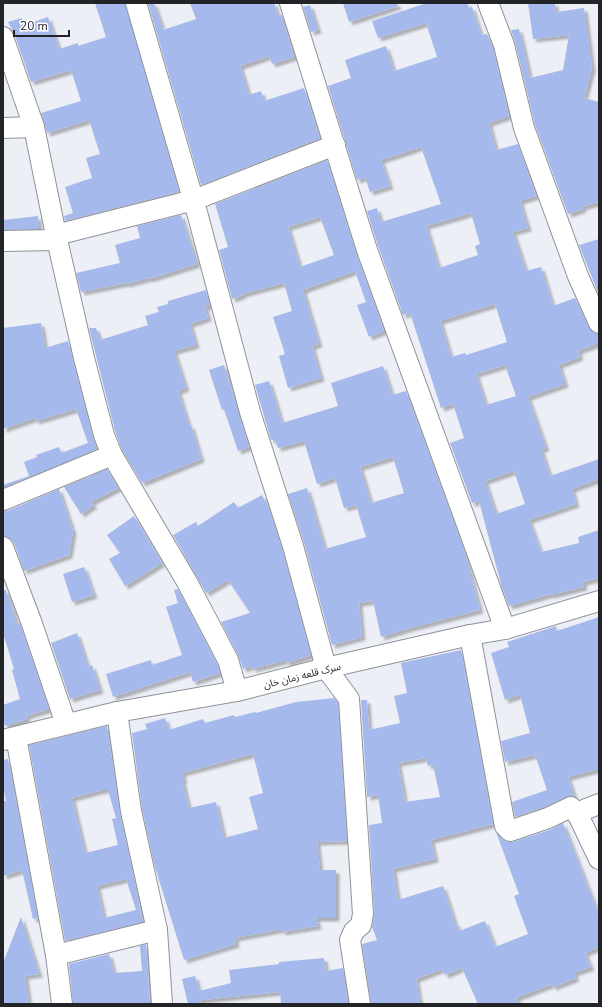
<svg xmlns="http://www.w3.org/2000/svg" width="602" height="1007" viewBox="0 0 602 1007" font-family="'Nunito Sans','Noto Sans Arabic',sans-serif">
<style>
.building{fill:#a5b9ec;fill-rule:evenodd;filter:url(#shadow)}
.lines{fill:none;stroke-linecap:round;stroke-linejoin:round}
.minor-casing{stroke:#8f9299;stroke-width:22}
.minor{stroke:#fff;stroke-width:20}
.labels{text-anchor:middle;stroke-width:3;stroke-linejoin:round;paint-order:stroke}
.street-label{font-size:10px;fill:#232427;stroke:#fff}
</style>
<defs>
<filter id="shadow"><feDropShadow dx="3.5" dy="3.5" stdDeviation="1" flood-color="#0004"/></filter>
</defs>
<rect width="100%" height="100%" fill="#eceff6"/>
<g class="building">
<path d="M95,3H125L179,192L65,221L64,216L73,213L65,187L92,178L86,158L100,154L89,120L47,133L41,113L81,101L71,70L31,82L14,33L8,22L22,18L25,25L48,17L59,49L78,43V46L106,37Z"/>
<path d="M148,3H154L163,30L196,19L190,3H274L278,16L282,15L294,57L272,64L269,56L240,66L249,95L261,91L264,101L304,88L320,138L201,185Z"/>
<path d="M343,3H397L398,6L349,22Z"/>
<path d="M427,3H467L469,8L472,7L481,35L487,34L493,48L509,116L489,123L496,150L518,144L536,196L520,201L528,228L513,232L526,271L541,267L553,306L575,298L589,328L593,332L599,334V343L578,351L580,357L559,365L565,384L528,397L546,448L541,449L550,476L599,459V479L572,489L576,504L529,520L541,552L579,543L578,537L599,530V578L583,582L584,587L551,595V594L509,606L502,588L479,501L472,503L450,443L464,438L453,404L441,408L410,313L403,315L378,246L367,211L377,208L381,222L441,204L421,147L381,160L390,186L370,192L365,177L357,180L328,86L351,78L345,60L386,46L394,71L437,57L426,23L378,38L372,21ZM471,213L480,244L475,246L478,255L439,268L426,226ZM495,304L507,342L466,355L465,353L451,357L440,321ZM505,365L516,396L486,405L476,374ZM514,471L525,504L496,514L485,481Z"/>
<path d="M528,3H555L556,12L584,8L592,68L584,98L599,102V202L582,207L583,209L568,214L535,125L515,42L511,30L519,29L530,78L563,70L569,35L533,39Z"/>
<path d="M310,5L318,30L311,32L303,7Z"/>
<path d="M327,160L356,253L384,331L369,337L357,305L366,302L355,271L303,290L319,344L312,346L321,378L288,388L279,356L285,354L273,317L292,311L284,283L242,294L243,295L232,299L219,250L228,247L215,204ZM320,217L334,255L300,267L288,227Z"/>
<path d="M181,215L197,264L149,279V278L126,284V283L81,292L76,273L120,263L115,245L140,238L137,226Z"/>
<path d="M38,216L39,229L3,230V220Z"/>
<path d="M599,239V295L579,245Z"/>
<path d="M206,290L210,305L205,307L208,318L190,324L196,345L174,351L186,388L178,391L189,426L191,425L201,459L142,483L122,450L115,431L89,328H96L100,340L148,325L145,316L159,312L157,307L168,304V301Z"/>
<path d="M41,323L45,348L68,341L93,438L97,449L3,488V485L29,476L24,462L37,457L36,455L59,447L61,453L88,443L76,409L36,421L35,418L3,429V328Z"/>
<path d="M224,365L249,447L238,451L224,409L222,410L209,370Z"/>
<path d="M383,366L392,395L406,391L464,550L480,610L410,628L381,637L373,601L359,603L362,637L332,645L304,543L288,494L307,488L325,549L366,537L356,505L344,508L335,478L317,484L304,441L278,448L275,440H271L255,385L269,381L282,423L338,406L331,383ZM393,457L404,493L371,503L360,467Z"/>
<path d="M107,469L118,488L91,502L94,505L81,514L64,487Z"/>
<path d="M59,489L73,531L69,555L24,571L14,543L10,538L3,536V511H7Z"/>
<path d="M262,495L265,501L266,500L282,549L311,655L287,663L286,660L253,669L252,666L243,669L238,655L221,622L250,613L228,580L206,593L173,535L196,522L198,526L234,502L238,508Z"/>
<path d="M134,516L162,563L125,586L109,559L120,553L107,535Z"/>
<path d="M84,567L94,595L72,602L63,574Z"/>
<path d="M178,589L217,664L220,673L193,682L190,672L113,697L106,674L151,660L152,665L182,655L166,607L178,603L174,590Z"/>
<path d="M3,590H6L17,624H20L49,709L26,716L27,719L5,726L3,718V705L20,699L12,670L14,669L3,633Z"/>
<path d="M599,617V769L568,777L574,796L566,797L544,807L515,817L512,802L547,790L535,755L505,762L501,741L530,733L520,695L505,700L491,653L509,647L507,642L556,626L557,631Z"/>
<path d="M77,633L88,667L92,665L100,690L70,699L51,643Z"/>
<path d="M461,650L493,824L431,840L435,859L393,869L398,900L443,886L455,923H456L459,931L485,921L495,947L528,934L514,896L519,894L496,832L502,839L507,842H513L552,829L563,823L599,916V947L585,953L591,967L574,973L576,978L553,987L552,984L516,998L518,1004H478L462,968L445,975L442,969L416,979L420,1004H371L362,944L377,940L372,927L374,912L369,825L382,823L378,795L367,797L361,700H367L369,730L400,723L394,696L407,693L401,663ZM426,758L428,766L433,765L440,797L405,802L398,763Z"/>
<path d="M334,698L338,703L347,841L317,842L320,870H336V918H316L318,926L282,932V929L235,938L236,944L184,960L154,864L142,809L132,733L147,729L145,724L165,718L169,730L203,719L205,723L234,715L235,717L255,712L256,713L296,702ZM253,754L263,793L249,797L258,829L224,838L216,802L189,808L182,780H184L182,773Z"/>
<path d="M107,726L120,813L143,922L65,941L29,745ZM102,790H108L116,818L112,819L118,845L85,853L72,798ZM126,879L136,910L104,918L97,886Z"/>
<path d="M8,759L38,918L33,919L22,870L3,876V801H6L3,785V760Z"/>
<path d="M21,917L39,974L25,976L29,1004H3V963Z"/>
<path d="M146,944L150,1004H73L69,964L109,954L114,973L142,971L140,946Z"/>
<path d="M324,958L326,971L343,968L348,1004H281L280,992L201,1000L202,1004H188L182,979L195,976L199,991L231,983L229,970L279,964V962Z"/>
</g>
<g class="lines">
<g class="minor-casing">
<g id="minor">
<path d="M136,3L198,216L250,412L293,546L326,668L349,699L363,914L361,925L354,931L350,940L360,1004"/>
<path d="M290,3L367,250L505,629"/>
<path d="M488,3L504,45L524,128L578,276L599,323"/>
<path d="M3,37L34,127L56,235L84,358L104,435L112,455L187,582L228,660L237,691"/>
<path d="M3,128L34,127"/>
<path d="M56,235L194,200L335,145"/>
<path d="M3,241L57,240"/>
<path d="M3,500L112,455"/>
<path d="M3,547L31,621L66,724"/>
<path d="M470,635L505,826L510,831L548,818L571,807L578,815L599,859"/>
<path d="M117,712L131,811L157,930L162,1004"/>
<path d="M16,737L56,955L62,1004"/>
<path d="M3,740L117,712L237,691L326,668L470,635L505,629L599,601"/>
<path d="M578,815L586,809L599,804"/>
<path d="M56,955L157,930"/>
</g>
</g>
<use href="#minor" class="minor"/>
</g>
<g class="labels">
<g class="street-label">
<text transform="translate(302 675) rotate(-14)" y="4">سرک قلعه زمان خان</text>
</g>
</g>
<rect width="602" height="1007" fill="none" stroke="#232427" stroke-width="8"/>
<path d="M14 30v6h55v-6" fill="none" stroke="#232427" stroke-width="2"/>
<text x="20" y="30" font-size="12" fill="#232427" stroke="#ffffff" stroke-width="3" paint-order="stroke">20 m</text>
</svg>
